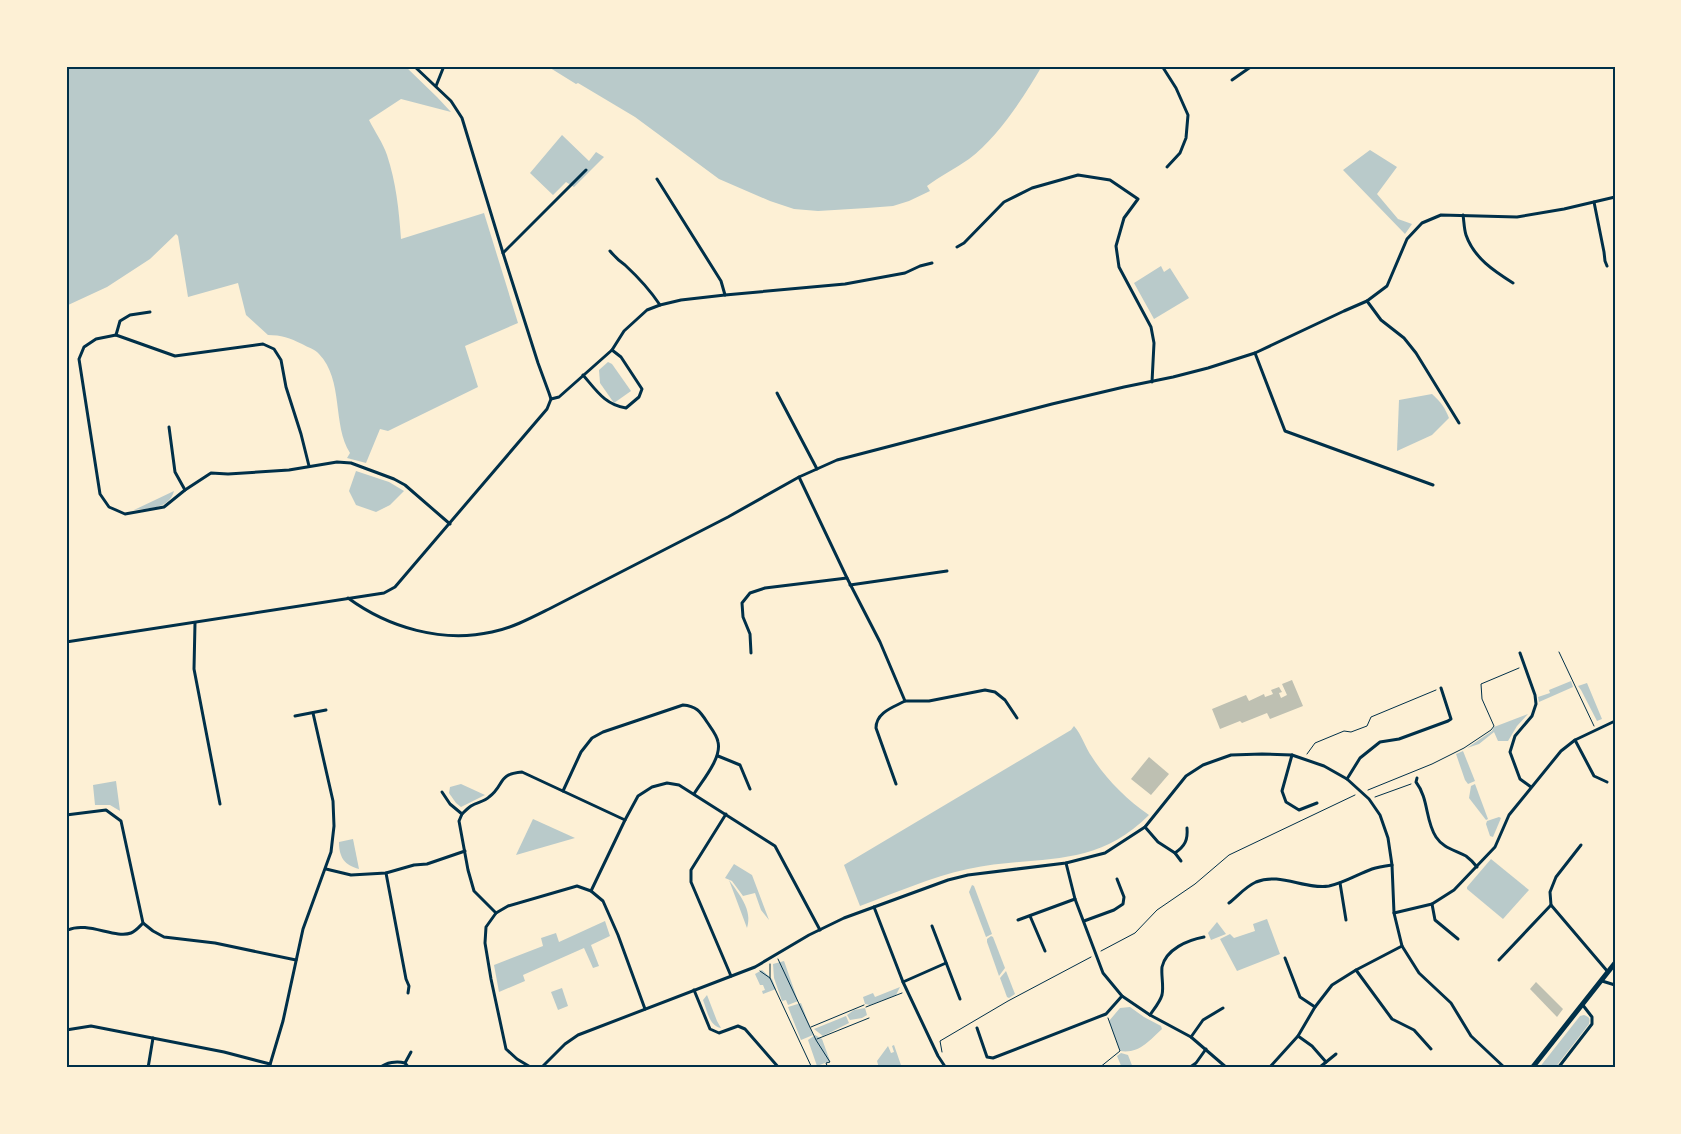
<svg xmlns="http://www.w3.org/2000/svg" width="1681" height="1134" viewBox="0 0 1681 1134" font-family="'Fira Sans',sans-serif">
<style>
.green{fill:#b9caca}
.building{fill:#bec0b2}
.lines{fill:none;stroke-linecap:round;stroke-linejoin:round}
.path{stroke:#003049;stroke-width:1}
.minor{stroke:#003049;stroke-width:3}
.secondary{stroke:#003049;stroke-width:5}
.neatline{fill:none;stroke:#003049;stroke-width:2}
</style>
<rect width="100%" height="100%" fill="#fdf0d5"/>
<g class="green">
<path d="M66,66H405L437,97L451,112L401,99L369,120C375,132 383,143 387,155C396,182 399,210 401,239L484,213L518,323L465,346L478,387L388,431L380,429L366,463L347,458L350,453C332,425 344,380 319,354C315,349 307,347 302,344C290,338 281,335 268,335L246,315L238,283L188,297L178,236L176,234L150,259L107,287L66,306Z"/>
<path d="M547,66H1042C1024,97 998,137 969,159C955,169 940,176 927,186L930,191L909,201L893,206L867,208L818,211L794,209L770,201L719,179L635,117L578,83L576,84Z"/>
<path d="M562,135L589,161L596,152L604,157L574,187L566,182L553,195L530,173Z"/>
<path d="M1370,150L1397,167L1377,194L1398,219L1412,224L1405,234L1343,170Z"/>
<path d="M1161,266L1164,272L1170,268L1189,298L1154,319L1134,283Z"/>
<path d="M608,362L612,364L631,391L614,403L600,383L599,370Z"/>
<path d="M1432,394C1441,402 1445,408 1449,418L1432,435L1397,451L1399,400Z"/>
<path d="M356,471L389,482L404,491L390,505L376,512L356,505L349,491Z"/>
<path d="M174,491C169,509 150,508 134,510Z"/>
<path d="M1571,681L1573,687L1539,702L1538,697L1550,693L1549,690Z"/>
<path d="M1587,683L1602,719L1597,721L1581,690L1578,686Z"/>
<path d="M1528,714L1517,726L1508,741H1498L1494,732L1479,744L1467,748L1492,731L1494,727Z"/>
<path d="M1074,726C1082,735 1085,747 1092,757C1106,779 1127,800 1149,815C1093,871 1037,854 968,869C931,877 895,893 860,906L844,865L1071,730Z"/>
<path d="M1463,751L1475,781L1468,784L1465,780L1456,754Z"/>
<path d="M116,781L120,811L110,805H95L93,785Z"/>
<path d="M461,784L485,795L461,807L456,803L449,793L450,787Z"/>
<path d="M1475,784L1488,819L1486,820L1469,798L1471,786Z"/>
<path d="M1499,817L1501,818L1493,837L1490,836L1486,824L1487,821Z"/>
<path d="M533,819L575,838L516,855Z"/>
<path d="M353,839L359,869C344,865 339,857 339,842Z"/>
<path d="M1491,859L1529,890L1503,919L1467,889V887Z"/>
<path d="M734,864L752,875L769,920L761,910L755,893L743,896L732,881L725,878Z"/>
<path d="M729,880C739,894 753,910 747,928Z"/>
<path d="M972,885L974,886L992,934L986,937L969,892Z"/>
<path d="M1267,919L1280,954L1237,971L1220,939L1230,934L1234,938L1255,931L1253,924Z"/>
<path d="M605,921L610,936L591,945L599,966L593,968L584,948L523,975L525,981L499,992L494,965L543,946L541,938L556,933L559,942Z"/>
<path d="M1217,922L1226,934L1211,940L1208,933Z"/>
<path d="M991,936L993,937L1005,968L999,976L987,942V939Z"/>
<path d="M784,961L798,1001L788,1005L786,1000L782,1001L774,978L773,964Z"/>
<path d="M762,970L772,979L776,989L763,994L762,991L765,990L763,985H760L755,974Z"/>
<path d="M1006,971L1015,994L1009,998L1007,997L1000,978Z"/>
<path d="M900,987L896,995L870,1005L865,1004L863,997L873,993L875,997Z"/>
<path d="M562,988L568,1006L558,1010L551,992Z"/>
<path d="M707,995L717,1021L721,1028C709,1026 707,1010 703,1000Z"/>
<path d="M801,1003L813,1035L801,1040L788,1007Z"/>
<path d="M1130,1007L1144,1017L1161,1026L1162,1029C1149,1041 1139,1054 1120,1051L1109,1021L1120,1008Z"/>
<path d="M865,1008L867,1015L862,1018L850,1020L847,1015L854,1010Z"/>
<path d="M1584,1015C1590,1017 1590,1019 1589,1024L1555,1068H1539L1580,1016Z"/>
<path d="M846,1016L849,1023L823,1036L814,1029Z"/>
<path d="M815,1035L822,1039L830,1061L817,1066L808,1040Z"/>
<path d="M894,1045L902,1068H879L877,1061L888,1046L891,1053L894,1052L892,1046Z"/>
<path d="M1121,1053L1128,1055L1133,1068H1122L1117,1056Z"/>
</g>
<g class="building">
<path d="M1292,680L1303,706L1270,719L1267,713L1242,723L1240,721L1220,729L1212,709L1246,695L1249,701L1264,694L1265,697L1273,694L1271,690L1279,687L1282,692L1279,693L1281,698L1287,695L1282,684Z"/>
<path d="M1149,757L1169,774L1151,795L1131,779Z"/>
<path d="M1536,982L1563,1009L1557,1017L1530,989Z"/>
</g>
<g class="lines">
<g class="path">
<path d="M1559,652L1594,726"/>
<path d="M1307,754L1315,743L1344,731L1351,732L1367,726L1371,717L1436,690"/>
<path d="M1368,790L1432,764L1464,748L1491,730L1494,726L1482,699L1481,684L1519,668"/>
<path d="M1375,797L1411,784"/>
<path d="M1101,951L1135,933L1157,910L1195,884L1229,855L1355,795"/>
<path d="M778,959L816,1040L830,1062L826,1063L828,1068"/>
<path d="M770,964V978"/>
<path d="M760,971L770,978L812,1068"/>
<path d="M866,1007L902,993"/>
<path d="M811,1027L864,1005"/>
<path d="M817,1039L869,1018"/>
<path d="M942,1052L940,1041L1008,1001L1091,957"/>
<path d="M1099,1068L1120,1051L1108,1018"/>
</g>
<g class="minor">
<path d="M1162,66L1176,88L1188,115L1186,138L1180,153L1167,167"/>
<path d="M1232,80L1252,66"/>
<path d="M436,86L444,66"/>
<path d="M657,179L721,281L725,295"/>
<path d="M1594,202L1604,252L1605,261L1607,266"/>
<path d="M1463,215C1464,221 1464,229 1466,235C1474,258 1494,271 1513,283"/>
<path d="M957,247L964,243L1004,202L1032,188L1078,175L1110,180L1138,199L1124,218L1116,246L1119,267L1151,327L1154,343L1152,382"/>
<path d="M610,251C615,257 619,261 625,265C638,277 650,290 660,305"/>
<path d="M503,253L586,170"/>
<path d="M1367,301L1381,320L1404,338L1416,353L1459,423"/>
<path d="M116,335L120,321L130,315L150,312"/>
<path d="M1255,353L1285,431L1433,485"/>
<path d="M583,375C596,390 605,405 626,408L639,397L642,389L621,357L612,350"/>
<path d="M777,393L817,469"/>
<path d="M551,399L559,397L612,350L624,331L647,310L660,305L681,300L725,295L845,284L905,273L920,266L932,263"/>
<path d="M169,427L175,472L185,490"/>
<path d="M309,466L301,434L286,387L281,360L274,349L263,344L175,356L116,335L96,339L84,347L79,359L100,494L109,507L125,514L164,507L185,490L211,473L228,474L289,470L337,462L351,463L394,479L405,485L450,524"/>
<path d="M799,477L847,578L880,642L905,701H929L985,690L995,692L1005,700L1017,718"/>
<path d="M850,585L947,571"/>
<path d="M348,598C389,628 442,643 492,632C512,628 531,618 549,609L728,517L799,477L837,460L1052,404L1124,387L1173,377L1208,368L1255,353L1344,311L1367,301L1387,286L1407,239L1422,223L1441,215L1517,217L1564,209L1615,197"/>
<path d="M195,623L194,669L220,804"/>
<path d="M66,642L384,593L395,587L547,409L551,399L549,393L538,363L503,253L462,118L451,101L414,66"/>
<path d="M751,653L750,634L743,617L742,603L750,593L765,588L847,578"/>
<path d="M1520,653L1535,695L1536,704L1532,716L1515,736L1510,752L1520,779L1531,787"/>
<path d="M295,716L326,710"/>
<path d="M1575,740L1594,776L1607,782"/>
<path d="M1292,755L1282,791L1286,802L1299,810L1317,803"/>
<path d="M718,756L740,765L750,789"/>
<path d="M1417,778L1416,782C1429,799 1425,820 1436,837C1443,848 1455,850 1466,856C1470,859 1474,863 1477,867"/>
<path d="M1347,779L1360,758L1380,742L1399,739L1448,721L1451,719L1441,688"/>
<path d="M896,784L876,728C876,712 894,707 905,701"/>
<path d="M563,791L581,752L592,738L603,732L683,705C696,706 700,711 707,722C711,728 717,735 718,742C722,758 702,781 694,794"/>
<path d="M442,792L450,804L462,814L459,821L468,870L474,891L496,913"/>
<path d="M462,814C465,811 468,808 471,806C477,802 484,802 489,797C505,785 497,774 522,772L625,820"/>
<path d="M726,814L691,870V882L731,976"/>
<path d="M66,815L106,810L121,821L143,923L153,931L164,937L215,943L296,960"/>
<path d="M1145,827L1158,842L1175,853C1185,846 1188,840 1187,828"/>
<path d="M1581,845L1556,877L1550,892L1551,905L1608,972"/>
<path d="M1175,853L1181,861"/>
<path d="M1066,863L1075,899L1103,973L1122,996L1150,1015L1191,1037L1227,1068"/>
<path d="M326,869L351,875L386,873L414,865L427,864L465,851"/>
<path d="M386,873L406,979L409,986L408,993"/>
<path d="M1340,883L1346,920"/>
<path d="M591,891L625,820L638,796L652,787L667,783L679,785L775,846L820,930"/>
<path d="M1229,903C1238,896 1245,887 1256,882C1280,872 1305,890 1329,886C1344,883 1358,874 1372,869C1378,867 1385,866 1392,865"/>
<path d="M1432,904L1435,920L1458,939"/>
<path d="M874,907L903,982L938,1056L946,1068"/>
<path d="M1394,913L1432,904L1454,890L1495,847L1509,815L1561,751L1575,740L1615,721"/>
<path d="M1030,916L1045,951"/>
<path d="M1018,920L1075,899"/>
<path d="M1084,921L1114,910L1123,904L1124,897L1117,879"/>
<path d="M932,926L960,999"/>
<path d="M68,930C87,921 115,939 131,933C136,931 140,926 143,923"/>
<path d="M1285,958L1300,997L1315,1007"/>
<path d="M1499,960L1551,905"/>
<path d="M1356,970L1392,1019L1414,1030L1431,1049"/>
<path d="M1602,981L1615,985"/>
<path d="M903,982L946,963"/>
<path d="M694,990L710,1029L719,1033L738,1026L745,1029L779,1068"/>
<path d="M1150,1015C1154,1009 1160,1002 1162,995C1164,986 1161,976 1162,967C1166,949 1188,940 1204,937"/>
<path d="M977,1028L987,1057L993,1058L1106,1014L1122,996"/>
<path d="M66,1030L91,1026L224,1052L270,1064"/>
<path d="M1298,1036L1312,1046L1326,1062"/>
<path d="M1191,1037L1203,1020L1223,1008"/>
<path d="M405,1063L411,1052"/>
<path d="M1320,1067L1336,1054"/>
<path d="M148,1068L153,1038"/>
<path d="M269,1068L283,1021L303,929L331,852L334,826L333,801L313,713"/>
<path d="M380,1068C386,1062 397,1061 405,1063L409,1068"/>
<path d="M532,1068L517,1059L506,1049L491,979L485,943L486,927L496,913L508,906L577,886L591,891L603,901L618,935L645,1009"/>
<path d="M541,1068L565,1044L578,1035L755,967L809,935L844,918L948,880L968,875L1066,863L1105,853L1145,827L1186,776L1203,765L1231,755L1262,754L1292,755L1324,766L1347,779L1369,799L1380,815L1388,838L1392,865L1394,913L1402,946L1419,973L1451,1003L1471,1036L1505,1068"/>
<path d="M1189,1068L1196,1063L1206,1049"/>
<path d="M1269,1068L1298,1036L1315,1007L1332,985L1356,970L1402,946"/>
<path d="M1558,1068L1592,1024V1017L1582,1004"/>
</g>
<path class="secondary" d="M1532,1068L1615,963"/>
</g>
<rect width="1681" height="1134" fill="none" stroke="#fdf0d5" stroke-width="135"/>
<rect x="68" y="68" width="1546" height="998" class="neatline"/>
</svg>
